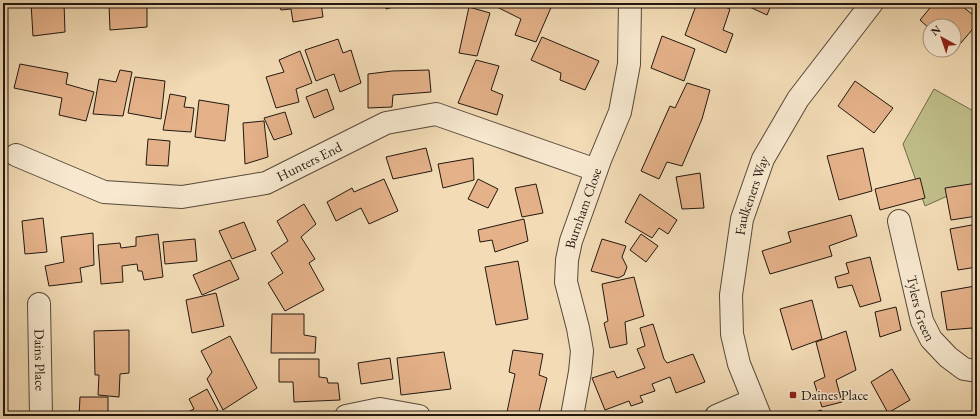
<svg xmlns="http://www.w3.org/2000/svg" width="980" height="419" viewBox="0 0 980 419" font-family="'EB Garamond',serif">
<style>
.green{fill:#c0be89;stroke:#716b4c}
.building{fill:#e4b189;stroke:#221810}
.lines{fill:none;stroke-linecap:round;stroke-linejoin:round}
.minor-casing{stroke:#564939;stroke-width:24}
.tertiary-casing{stroke:#564939;stroke-width:24}
.minor{stroke:#f7e8cf;stroke-width:22}
.tertiary{stroke:#f7e8cf;stroke-width:22}
.poi-dot{fill:#8f2418;stroke:#f7e8cf;stroke-width:1.5}
.labels{text-anchor:middle;stroke-width:3;stroke-linejoin:round;paint-order:stroke}
.street-label{font-size:14px;fill:#221810;stroke:#f7e8cf}
.poi-label{font-size:14px;fill:#221810;stroke:#f7e8cf;text-anchor:start}
</style>
<rect width="100%" height="100%" fill="#f2dbb5"/>
<filter id="stains"><feTurbulence type="fractalNoise" baseFrequency=".005" numOctaves="4"/><feColorMatrix values="0 0 0 0 .2 0 0 0 0 .09 0 0 0 0 .02 0 0 0 .5 -.17"/></filter>
<radialGradient id="worn" r=".72"><stop offset=".6" stop-color="#630" stop-opacity="0"/><stop offset="1" stop-color="#630" stop-opacity=".3"/></radialGradient>
<path class="green" d="M934,89L977,113V183L925,206L903,144Z"/>
<g class="building">
<path d="M31,3H64L65,32L33,36Z"/>
<path d="M140,3H147V27L110,30L109,5Z"/>
<path d="M278,3H321L323,17L293,22L291,9L281,10Z"/>
<path d="M386,3H409L386,9Z"/>
<path d="M499,3H553L536,42L515,35L521,19L497,7Z"/>
<path d="M697,3H716L730,9L723,30L733,34L726,53L685,35Z"/>
<path d="M741,3H772L767,15Z"/>
<path d="M934,3H958L977,18V24L955,50L954,49V26H930V29L920,20Z"/>
<path d="M469,7L490,13L477,56L459,53Z"/>
<path d="M662,36L695,49L684,81L651,68Z"/>
<path d="M542,37L599,61L585,90L560,80L561,73L531,60Z"/>
<path d="M338,39L343,53L351,50L361,83L340,92L334,74L316,81L305,50Z"/>
<path d="M300,51L312,83L296,89L299,102L276,108L266,77L284,72L279,60Z"/>
<path d="M476,60L499,66L491,90L503,95L497,115L458,103Z"/>
<path d="M20,64L68,73L66,84L94,92L86,121L59,115L62,98L14,88Z"/>
<path d="M120,70L132,72L123,116L93,114L99,79L116,82Z"/>
<path d="M429,70L431,92L393,95L392,107L368,108V74L392,71Z"/>
<path d="M135,77L165,81L161,119L128,113Z"/>
<path d="M855,81L893,108L874,133L838,106Z"/>
<path d="M687,83L710,90L702,119L682,166L667,162L659,179L641,171L670,106L675,108Z"/>
<path d="M327,89L334,109L314,118L306,97Z"/>
<path d="M170,94L186,97L184,107L194,108L191,132L163,130Z"/>
<path d="M199,100L229,105L225,141L195,137Z"/>
<path d="M285,112L292,134L274,140L264,118Z"/>
<path d="M264,121L268,157L245,164L243,123Z"/>
<path d="M148,139L170,141L168,166L146,165Z"/>
<path d="M426,148L432,171L393,179L386,157Z"/>
<path d="M863,148L872,191L839,200L827,156Z"/>
<path d="M473,158L474,180L443,188L438,164Z"/>
<path d="M700,173L704,208L682,209L676,177Z"/>
<path d="M920,178L925,198L880,210L875,189Z"/>
<path d="M384,179L398,211L369,224L361,208L336,221L327,202L352,188L354,192Z"/>
<path d="M478,179L498,189L488,208L468,199Z"/>
<path d="M977,183V205L975,206L977,216L951,220L945,188Z"/>
<path d="M536,184L543,213L522,217L515,188Z"/>
<path d="M640,194L677,220L668,234L659,228L652,238L625,222Z"/>
<path d="M304,204L316,224L301,237L315,259L309,263L324,290L285,311L268,283L283,273L271,253L288,241L277,221Z"/>
<path d="M851,215L857,236L829,246L832,256L770,274L762,251L791,242L788,232Z"/>
<path d="M43,218L47,252L25,254L22,221Z"/>
<path d="M524,219L528,241L495,252L492,240L480,242L478,230Z"/>
<path d="M244,222L256,250L232,259L219,231Z"/>
<path d="M977,224V267L958,270L950,229Z"/>
<path d="M93,233L94,265L80,268L82,282L49,286L45,266L64,262L61,237Z"/>
<path d="M158,234L163,277L144,280L142,271H138L137,264L122,266L123,282L101,284L98,245L120,243L121,248L136,246V237Z"/>
<path d="M641,234L658,246L646,262L630,250Z"/>
<path d="M195,239L197,261L165,264L163,242Z"/>
<path d="M602,239L626,246L622,257L627,267L624,275L618,278L591,271Z"/>
<path d="M870,257L881,301L860,307L852,285L838,288L835,277L849,273L846,263Z"/>
<path d="M230,260L239,279L202,295L193,275Z"/>
<path d="M518,261L528,319L496,325L485,267Z"/>
<path d="M634,277L644,316L625,322L627,344L610,348L604,323L608,321L602,284Z"/>
<path d="M975,286L977,297V358L972,328L947,330L941,292Z"/>
<path d="M216,293L224,326L192,333L186,300Z"/>
<path d="M812,300L822,339L792,350L780,309Z"/>
<path d="M896,307L901,330L880,337L875,312Z"/>
<path d="M272,314H304V335L316,337L315,353H271Z"/>
<path d="M653,324L664,359L667,363L693,354L705,382L676,393L670,377L652,384L655,391L640,396L643,402L631,406L629,401L605,410L592,378L614,371L617,378L645,368L637,349L645,346L640,328Z"/>
<path d="M129,330V373L120,374L119,397L98,395L99,375H95L94,331Z"/>
<path d="M846,331L856,370L836,380L842,402L822,407L814,382L825,377L816,342Z"/>
<path d="M230,336L257,388L223,410L207,379L212,372L201,351Z"/>
<path d="M513,350L543,354L539,375L547,378L538,416L507,412L515,374L509,372Z"/>
<path d="M444,352L451,389L401,395L397,358Z"/>
<path d="M390,358L393,379L361,384L358,363Z"/>
<path d="M279,359H319V377L327,378L328,383H338L340,400L294,402L293,382H279Z"/>
<path d="M892,369L910,400L888,413L871,382Z"/>
<path d="M207,389L218,410L207,416H180L194,409L189,399Z"/>
<path d="M80,397H108V416H79Z"/>
<path d="M821,410L824,416H804Z"/>
</g>
<g class="lines">
<g class="minor-casing">
<g id="minor">
<path id="s1" d="M16,155L104,192L182,197L266,183L386,123L436,114L596,170"/>
<path id="s2" d="M899,221L922,321L931,339L948,357L964,369L977,371"/>
<path id="s3" d="M39,304L41,416"/>
<path d="M346,416L380,409L419,416"/>
<path id="s4" d="M572,416L580,372L582,351L578,328L566,282L567,260L571,241L600,160L620,112L629,64L630,3"/>
<path d="M716,416L753,400"/>
</g>
</g>
<g class="tertiary-casing">
<g id="tertiary">
<path id="s5" d="M760,416L739,364L732,334L731,295L742,219L763,159L798,99L872,3"/>
</g>
</g>
<use href="#minor" class="minor"/>
<use href="#tertiary" class="tertiary"/>
</g>
<rect class="poi-dot" x="789" y="391" width="8" height="8" rx="2"/>
<g class="labels">
<g class="street-label">
<text dy="5" stroke="none"><textPath href="#s1" startOffset="307">Hunters End</textPath></text>
<text dy="5" stroke="none"><textPath href="#s5" startOffset="228">Faulkeners Way</textPath></text>
<text dy="5" stroke="none"><textPath href="#s4" startOffset="213">Burnham Close</textPath></text>
<text dy="5" stroke="none"><textPath href="#s2" startOffset="90">Tylers Green</textPath></text>
<text dy="5" stroke="none"><textPath href="#s3" startOffset="56">Dains Place</textPath></text>
</g>
<g class="poi-label">
<text x="801" y="400">Daines Place</text>
</g>
</g>
<rect width="980" height="419" fill="none" stroke="#f2dbb5" stroke-width="16"/>
<rect x="4" y="4" width="972" height="411" fill="none" stroke="#221810" stroke-width="2"/>
<rect x="8" y="8" width="964" height="403" fill="none" stroke="#221810"/>
<g transform="translate(942 38) rotate(320)"><circle r="19" fill="#f7e8cf" stroke="#a29583"/>
<path d="M0-3L7 15L0 10L-7 15Z" fill="#8f2418"/>
<text y="-6" font-size="11" font-weight="bold" text-anchor="middle" fill="#221810">N</text>
</g>
<rect width="100%" height="100%" filter="url(#stains)"/>
<rect width="100%" height="100%" fill="url(#worn)"/>
</svg>
